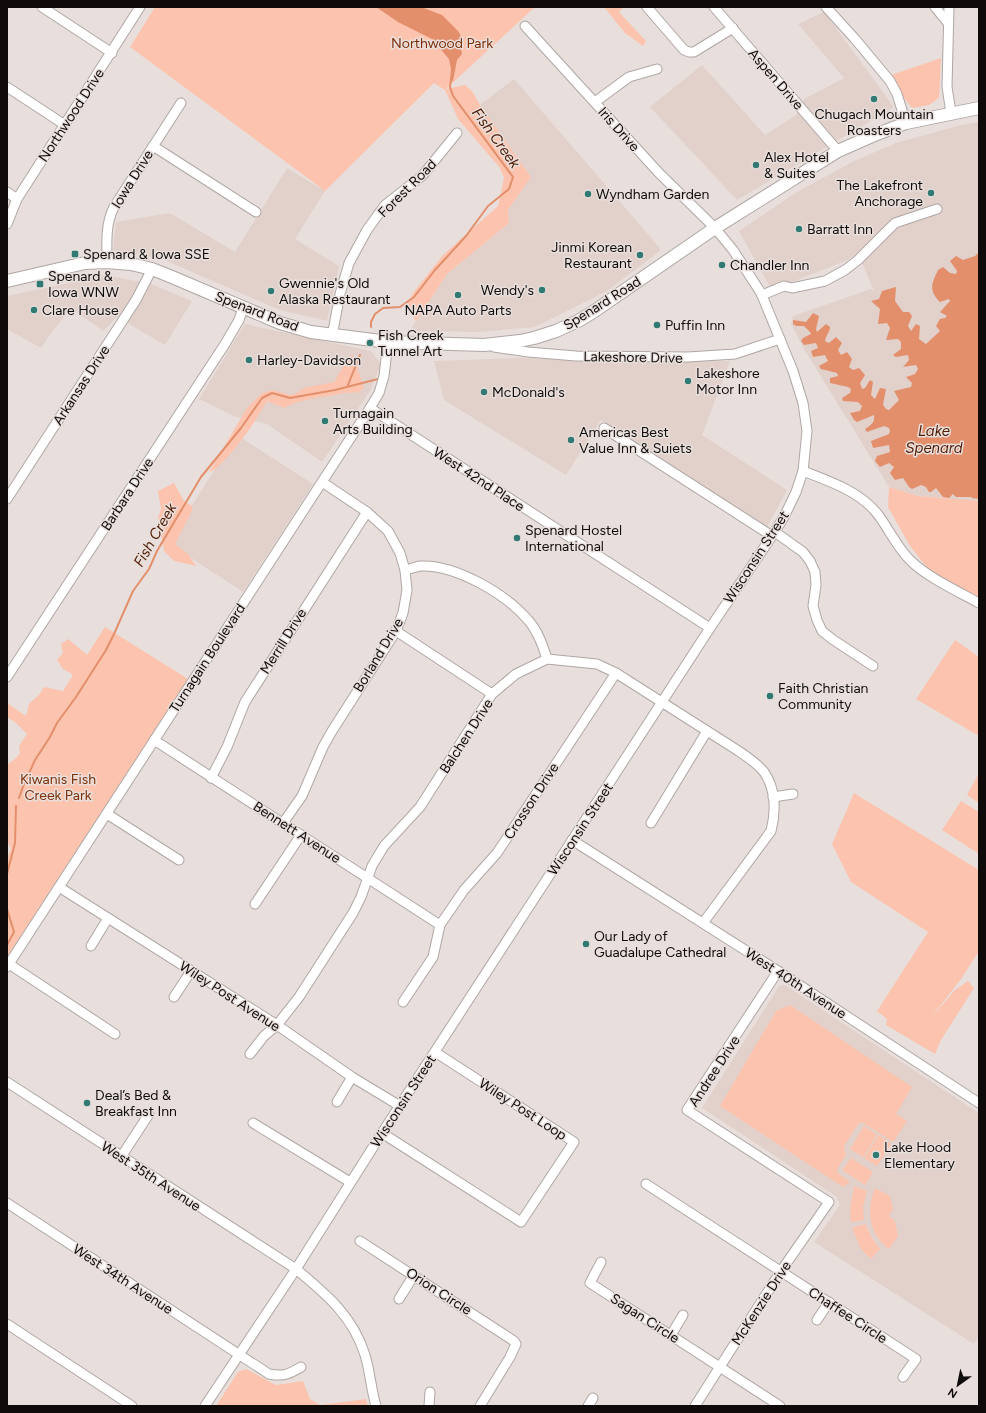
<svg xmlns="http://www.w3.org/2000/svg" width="986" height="1413" viewBox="0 0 986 1413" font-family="Figtree,sans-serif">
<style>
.built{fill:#e2d1ca}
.green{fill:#fcc4ae}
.water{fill:#e38f6c}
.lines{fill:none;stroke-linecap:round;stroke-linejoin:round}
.stream{stroke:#e38f6c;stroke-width:2}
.minor-casing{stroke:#afa7a4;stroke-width:11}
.major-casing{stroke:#afa7a4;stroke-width:14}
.minor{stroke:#fff;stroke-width:9}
.major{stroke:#fff;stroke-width:12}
.poi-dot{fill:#317973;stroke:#e8dfdc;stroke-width:1.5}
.labels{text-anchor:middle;stroke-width:3;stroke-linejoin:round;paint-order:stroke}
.park-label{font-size:14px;fill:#7b300a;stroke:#e8dfdc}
.street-label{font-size:14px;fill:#0e0b0a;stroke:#e8dfdc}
.poi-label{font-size:14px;fill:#0e0b0a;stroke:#e8dfdc;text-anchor:start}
.water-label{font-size:15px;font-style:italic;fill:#501c03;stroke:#e8dfdc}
</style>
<rect width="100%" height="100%" fill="#e8dfdc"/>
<g class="built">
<path d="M824,12L894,107L737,200L650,107L702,65L765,135L796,115L804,99L844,78L798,24Z"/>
<path d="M514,79L659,247L660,251L607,291L535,327L480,332L414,331L412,327L447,274L509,223L508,210L531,177L480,105Z"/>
<path d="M979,122V501L918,496L889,487L804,349L791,324L793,316L871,289L874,291L858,253L845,261L795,281L770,287L739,231L797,192L854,161L896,143L961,125Z"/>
<path d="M287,168L325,191L295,239L339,266L327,321L280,310L162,259L113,250L116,222L170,213L235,252Z"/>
<path d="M105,275L151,284L192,301L165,345L117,317L103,331L71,308L51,333L41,348L7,329V296Z"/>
<path d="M245,324L371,351L381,364L370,391L322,462L267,424L236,417L199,399Z"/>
<path d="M519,358L629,362L730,361L702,435L787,490L767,527L601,420L566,475L444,400L434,361Z"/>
<path d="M237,435L313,484L243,592L168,543Z"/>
<path d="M785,985L979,1113V1336L974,1344L814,1242L840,1205L837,1197L702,1108L779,986Z"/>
</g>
<g class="green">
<path d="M155,7H535L446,89L465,85L472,91L480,105L531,177L508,210L509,223L447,274L416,321L406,307L413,293L443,255L498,206L504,178L500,168L458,119L445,90L434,83L325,191L130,47Z"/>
<path d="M604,7H624L619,12L646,41L643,46L625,33Z"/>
<path d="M941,58L939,98L929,105L912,108L903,97L891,75Z"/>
<path d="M353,355L364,388L357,393C349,392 343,393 335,395C316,398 301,399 284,408L267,401C252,427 236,450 214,470L209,472L247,408L262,393L273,390L290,395L295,394L304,388L334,382L349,357Z"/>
<path d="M174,483L184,501L192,506V511L175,544L188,554L196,566L174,561L164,551L158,518L161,509L158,491Z"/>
<path d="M889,487L918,496L979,501V600L929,570L910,546L888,507Z"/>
<path d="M105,627L188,679L7,957V858L11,849L7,841V765L15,759L20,753L19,746L27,734L16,723L7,717V703L26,716L29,704L39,695L44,687L63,691L73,675L62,668L57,660L63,653L61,644L68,639L87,655Z"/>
<path d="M955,640L979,657V736L916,699Z"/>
<path d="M979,773V803L967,795Z"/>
<path d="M854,793L979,870V951L961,979L930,1019L955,990L968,981L974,988L941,1040L935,1054L886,1025L887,1019L877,1011L928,932L851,882L832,844Z"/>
<path d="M961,801L979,812V854L942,830Z"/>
<path d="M790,1005L912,1087L896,1114L907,1121L893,1142L863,1123H859L844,1146L846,1155L837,1169L838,1173L850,1182L843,1187L720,1106L776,1011Z"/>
<path d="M864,1126L877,1135L863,1157L850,1149Z"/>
<path d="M879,1135L891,1144L877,1166L864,1158Z"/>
<path d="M851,1158L873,1172L865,1185L842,1170Z"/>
<path d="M854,1186L867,1191L863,1207L864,1220L851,1222L850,1209Z"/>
<path d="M875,1188L890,1196L893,1209L889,1216L895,1221L898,1236L889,1249C869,1234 866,1210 875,1188Z"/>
<path d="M865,1224L872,1238L880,1249L871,1259L861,1249L852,1228Z"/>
<path d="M246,1369L276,1385L303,1381L310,1399L320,1405L366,1399L368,1406H216L238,1372Z"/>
</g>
<g class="water">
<path d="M376,7H421L442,15L458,31L462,38L461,48L462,54L457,60L453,81L450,80L451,69L449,59L432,39L398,22Z"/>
<path d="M979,252V499L972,498L971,497H956L953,494L949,498L943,497L936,488L931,492H929L926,487L921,485L912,489L909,487L903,478L895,480L890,473L894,467L889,463L880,467L875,461L877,456L890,452L889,445L873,448L871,441L889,434L890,431L889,428L884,426L867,432L865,429C871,425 875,423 874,415L857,422L854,420L850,413L860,411L862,406L858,402L843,401L842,398L850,393L851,389L848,387L830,383V378L838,376L837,373L821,369L819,366L828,361L825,355L813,357L811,351L818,348L816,343L804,345L801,341L803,338L811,334L810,332L804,326H796L793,324V320L806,322L813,313L819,316L816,329L817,332L826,324L830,327C830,332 826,335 825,341L829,343L836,337L842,343L838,350L841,355L847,352L852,359L849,367L853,370L859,368L865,375L860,383L862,389L865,388L870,380L873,382L871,395L875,399L880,388L886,389L883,405L886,409L889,410L899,400L894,391L911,387L912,383L906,377L915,374L918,369L916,365L903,367L909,360L908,355L896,357L893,355L901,349V342L898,339L886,340L890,328L887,323L878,324L880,309L871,301L879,299L882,291L896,287L895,301L903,312H909L912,316L908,326L911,331L916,324L920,326L919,339L926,344L940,331L936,326L940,319L945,318L947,316L940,312L950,301L949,299L940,302C928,290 932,283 938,270L943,267L950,273L956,274L957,271L950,261L956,256L963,260L975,256Z"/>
</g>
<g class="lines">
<g class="stream">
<path d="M371,327V322L375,314L383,308L400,307L414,297L435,270L466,236L488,206L509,189L513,177L453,96L450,87L451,79"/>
<path d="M348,385L360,355"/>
<path d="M19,798L24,784L35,760L50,737L57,723L76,697L106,650L114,634L133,591L149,569L157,551L201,477L241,428L262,398L272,393L290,398L335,390L378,379"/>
<path d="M7,874L15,843L16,806"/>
<path d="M7,909L14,932L7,945"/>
</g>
<g class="minor-casing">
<g id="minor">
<path d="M42,7L112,53"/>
<path d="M647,7L684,50L689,52H694L733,28"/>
<path d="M714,7L838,151"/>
<path d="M826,7L855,39L890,81L897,94L906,123"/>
<path d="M935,7L948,23"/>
<path d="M949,7L947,87L951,113"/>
<path d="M7,87L65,125"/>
<path d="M595,102L629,77L657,69"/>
<path d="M153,146L256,212"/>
<path d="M7,192L17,199"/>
<path d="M7,224L17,199L140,7"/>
<path d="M107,262C107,243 105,225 114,207L181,103"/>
<path d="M762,295L784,286L792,288L825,281L845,270L858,260L895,223L937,209"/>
<path d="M332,336L340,294L349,263L367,230L385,205L422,176L457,133"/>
<path d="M494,347L528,352L576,356L688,357L735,354L780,339"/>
<path d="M370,408L710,628"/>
<path d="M604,428L772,536"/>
<path d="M803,471C829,481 862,492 879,516C890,531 898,549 911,561C927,577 959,592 979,603"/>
<path d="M7,499L136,300L152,269"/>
<path d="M775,532L803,552L810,561L815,572L816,585L813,606L817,620L822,631L832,639L873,666"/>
<path d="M405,570C410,569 415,567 420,566C455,564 506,594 528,620C538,631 543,646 547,659"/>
<path d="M396,631L492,694"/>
<path d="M7,677L225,344L239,320L243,308"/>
<path d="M154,740L440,925"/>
<path d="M211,778L227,747L245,702L367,512"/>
<path d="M773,797L793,794"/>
<path d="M107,814L179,860"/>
<path d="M283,823L302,796L323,747L332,731L396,631L403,613L407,590L405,570L400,553L388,531L367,512L322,482"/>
<path d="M651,823L707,731"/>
<path d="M572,840L778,971L979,1103"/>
<path d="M59,887L277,1025L352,1077L400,1106"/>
<path d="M255,904L301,835"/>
<path d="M91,946L108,918"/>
<path d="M9,964L115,1034"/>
<path d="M7,967L370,408L379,393L384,376L388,342"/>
<path d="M174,997L191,971"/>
<path d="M403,1002L433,957L440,925L464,890L497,853L616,673"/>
<path d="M250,1054L264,1036L277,1025L299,997L353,913L361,897L372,866L384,846L420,807L492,694L516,674L547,659L597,664L616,673L737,750C746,756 757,763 764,772C776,789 776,812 771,831L703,923"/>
<path d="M7,1082L296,1269C326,1294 353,1316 365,1355C370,1371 371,1389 376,1406"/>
<path d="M337,1102L352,1077"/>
<path d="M253,1123L350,1182"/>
<path d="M382,1133L521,1222L574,1142L435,1052"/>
<path d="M121,1157L149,1114"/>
<path d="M646,1184L916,1359L903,1377"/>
<path d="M7,1203L269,1374C284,1377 289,1374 301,1367"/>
<path d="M360,1241L514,1341L516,1344L510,1357L480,1406"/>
<path d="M601,1262L590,1283L780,1406"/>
<path d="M399,1299L414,1275"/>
<path d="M817,1320L829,1302"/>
<path d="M7,1324L132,1406"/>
<path d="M671,1335L683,1315"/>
<path d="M205,1406L296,1269L382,1133L710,628L772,536L784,517L796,492L803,471L807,431L803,403L793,371L761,293L733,250L715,228L659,173L525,26"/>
<path d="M429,1406L430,1392"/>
<path d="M588,1406L593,1398"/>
<path d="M695,1406L781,1271L829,1202L687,1110L778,971"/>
</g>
</g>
<g class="major-casing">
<path id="major" d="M7,281L85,263L107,262L131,264L152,269L172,277L280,323L311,332L388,342L484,345L520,341L534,338L556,331L578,321L593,312L715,228L838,151L872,136L906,123L979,108"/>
</g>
<use href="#minor" class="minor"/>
<use href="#major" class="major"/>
</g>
<g class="poi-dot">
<circle cx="874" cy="99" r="4"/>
<circle cx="756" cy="165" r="4"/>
<circle cx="931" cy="193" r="4"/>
<circle cx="588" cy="194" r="4"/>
<circle cx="799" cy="229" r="4"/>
<rect x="71" y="250" width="8" height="8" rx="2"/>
<circle cx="640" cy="255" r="4"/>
<circle cx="722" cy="265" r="4"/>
<rect x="36" y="280" width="8" height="8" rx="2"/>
<circle cx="542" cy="290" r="4"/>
<circle cx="271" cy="291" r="4"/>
<circle cx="458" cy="295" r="4"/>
<circle cx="34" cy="310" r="4"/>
<circle cx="657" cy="325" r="4"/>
<circle cx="370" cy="343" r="4"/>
<circle cx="249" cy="360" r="4"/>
<circle cx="688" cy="381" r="4"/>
<circle cx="484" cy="392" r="4"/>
<circle cx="325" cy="421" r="4"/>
<circle cx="571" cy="440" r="4"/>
<circle cx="517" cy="538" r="4"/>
<circle cx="770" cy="696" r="4"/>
<circle cx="586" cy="944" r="4"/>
<circle cx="87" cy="1103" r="4"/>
<circle cx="876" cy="1155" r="4"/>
</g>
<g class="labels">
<g class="park-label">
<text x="442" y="48">Northwood Park</text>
<text x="58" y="784">Kiwanis Fish<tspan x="58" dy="16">Creek Park</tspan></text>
</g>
<g class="street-label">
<text transform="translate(776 79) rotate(49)" y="5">Aspen Drive</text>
<text transform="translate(71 115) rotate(-57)" y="5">Northwood Drive</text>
<text transform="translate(619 129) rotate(48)" y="5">Iris Drive</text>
<text transform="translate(132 179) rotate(-58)" y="5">Iowa Drive</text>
<text transform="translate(407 188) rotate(-45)" y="5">Forest Road</text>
<text transform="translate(602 303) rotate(-32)" y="5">Spenard Road</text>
<text transform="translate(257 311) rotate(21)" y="5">Spenard Road</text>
<text transform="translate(633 357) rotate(1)" y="5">Lakeshore Drive</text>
<text transform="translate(81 385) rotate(-57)" y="5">Arkansas Drive</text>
<text transform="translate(479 479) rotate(33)" y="5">West 42nd Place</text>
<text transform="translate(127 494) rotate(-57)" y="5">Barbara Drive</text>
<text transform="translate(756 557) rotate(-57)" y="5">Wisconsin Street</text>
<text transform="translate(283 641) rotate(-58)" y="5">Merrill Drive</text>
<text transform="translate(378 655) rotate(-59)" y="5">Borland Drive</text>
<text transform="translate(207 658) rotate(-57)" y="5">Turnagain Boulevard</text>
<text transform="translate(466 736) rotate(-57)" y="5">Balchen Drive</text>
<text transform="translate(531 801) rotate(-57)" y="5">Crosson Drive</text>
<text transform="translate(580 829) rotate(-57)" y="5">Wisconsin Street</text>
<text transform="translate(297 832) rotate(33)" y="5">Bennett Avenue</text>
<text transform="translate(796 983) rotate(33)" y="5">West 40th Avenue</text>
<text transform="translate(230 996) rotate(33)" y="5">Wiley Post Avenue</text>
<text transform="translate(714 1071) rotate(-57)" y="5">Andree Drive</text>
<text transform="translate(403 1101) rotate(-57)" y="5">Wisconsin Street</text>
<text transform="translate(523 1109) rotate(33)" y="5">Wiley Post Loop</text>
<text transform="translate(151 1176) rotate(33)" y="5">West 35th Avenue</text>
<text transform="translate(123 1279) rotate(33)" y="5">West 34th Avenue</text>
<text transform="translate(439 1291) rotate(33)" y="5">Orion Circle</text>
<text transform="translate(761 1303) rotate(-57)" y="5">McKenzie Drive</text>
<text transform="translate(848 1315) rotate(33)" y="5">Chaffee Circle</text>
<text transform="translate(645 1318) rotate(33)" y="5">Sagan Circle</text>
</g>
<g class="poi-label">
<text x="874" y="119" text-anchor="middle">Chugach Mountain<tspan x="874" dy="16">Roasters</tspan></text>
<text x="764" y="162">Alex Hotel<tspan x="764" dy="16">&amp; Suites</tspan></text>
<text x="923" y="190" text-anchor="end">The Lakefront<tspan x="923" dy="16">Anchorage</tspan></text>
<text x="596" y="199">Wyndham Garden</text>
<text x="807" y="234">Barratt Inn</text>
<text x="632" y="252" text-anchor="end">Jinmi Korean<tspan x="632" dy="16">Restaurant</tspan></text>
<text x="83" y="259">Spenard &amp; Iowa SSE</text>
<text x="730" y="270">Chandler Inn</text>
<text x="48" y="281">Spenard &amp;<tspan x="48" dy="16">Iowa WNW</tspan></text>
<text x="279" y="288">Gwennie's Old<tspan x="279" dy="16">Alaska Restaurant</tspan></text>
<text x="534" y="295" text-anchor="end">Wendy's</text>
<text x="42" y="315">Clare House</text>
<text x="458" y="315" text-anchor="middle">NAPA Auto Parts</text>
<text x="665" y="330">Puffin Inn</text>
<text x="378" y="340">Fish Creek<tspan x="378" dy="16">Tunnel Art</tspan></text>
<text x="257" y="365">Harley-Davidson</text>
<text x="696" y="378">Lakeshore<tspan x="696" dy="16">Motor Inn</tspan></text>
<text x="492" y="397">McDonald's</text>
<text x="333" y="418">Turnagain<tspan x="333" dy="16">Arts Building</tspan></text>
<text x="579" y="437">Americas Best<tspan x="579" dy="16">Value Inn &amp; Suiets</tspan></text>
<text x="525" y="535">Spenard Hostel<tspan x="525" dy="16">International</tspan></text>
<text x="778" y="693">Faith Christian<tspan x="778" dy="16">Community</tspan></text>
<text x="594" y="941">Our Lady of<tspan x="594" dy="16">Guadalupe Cathedral</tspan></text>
<text x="95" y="1100">Deal’s Bed &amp;<tspan x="95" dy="16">Breakfast Inn</tspan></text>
<text x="884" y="1152">Lake Hood<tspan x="884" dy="16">Elementary</tspan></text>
</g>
<g class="water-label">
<text transform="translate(496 138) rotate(54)" y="5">Fish Creek</text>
<text x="934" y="436">Lake<tspan x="934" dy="17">Spenard</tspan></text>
<text transform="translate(155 535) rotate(-60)" y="5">Fish Creek</text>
</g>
</g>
<rect width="986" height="1413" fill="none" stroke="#0e0b0a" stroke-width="16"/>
<g transform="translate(958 1385) rotate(213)" stroke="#e8dfdc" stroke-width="3" paint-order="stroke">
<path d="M0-3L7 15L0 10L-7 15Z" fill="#0e0b0a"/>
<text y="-6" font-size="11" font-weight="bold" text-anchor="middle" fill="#0e0b0a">N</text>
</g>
</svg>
